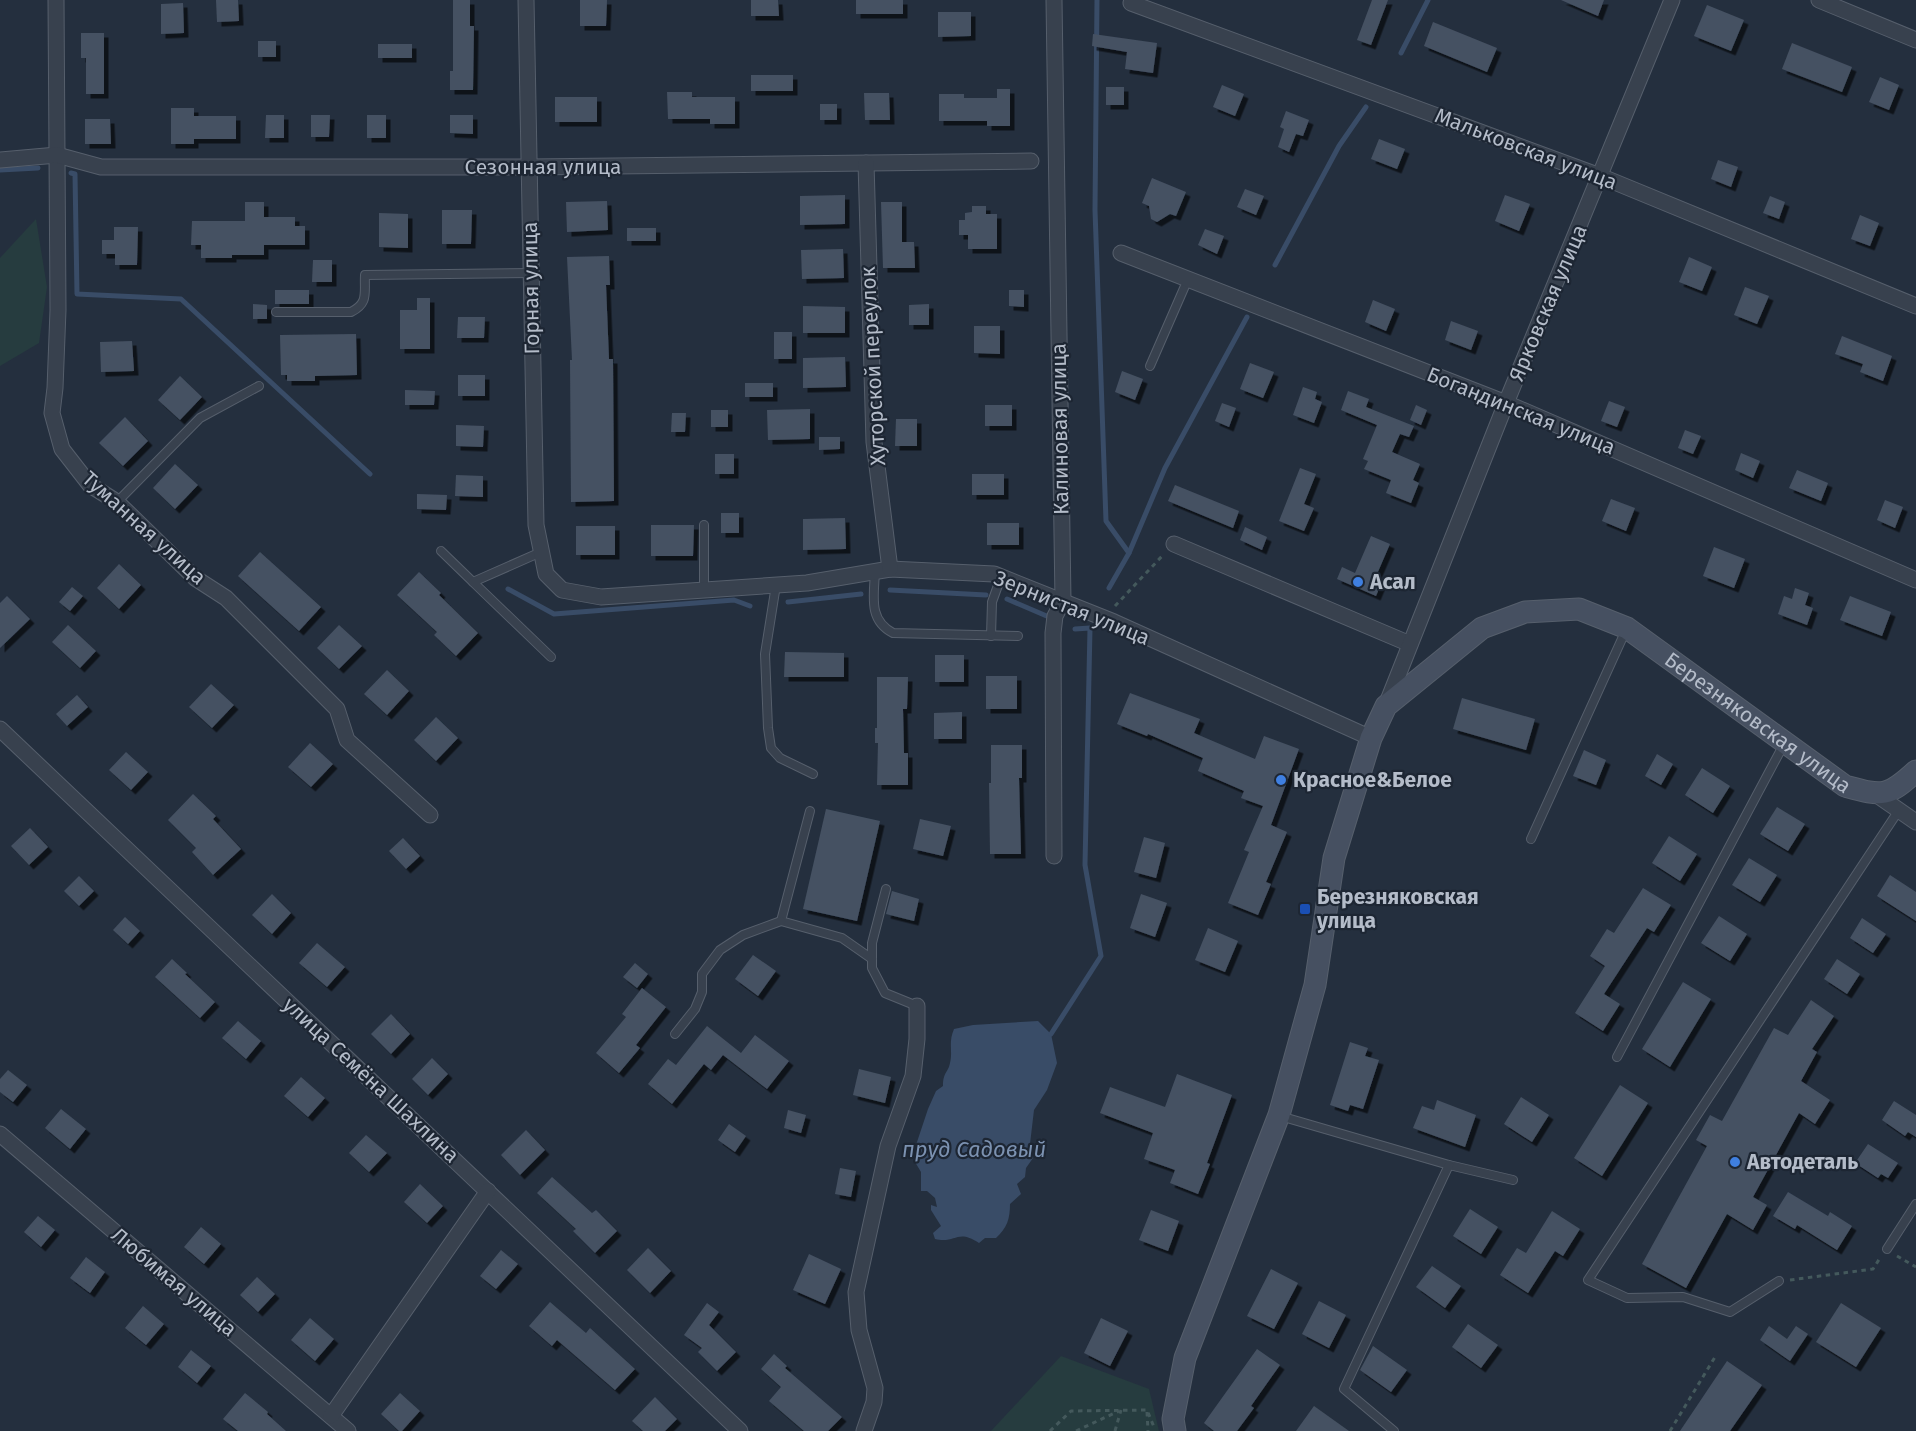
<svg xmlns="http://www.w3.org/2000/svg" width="1916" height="1431" viewBox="0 0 1916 1431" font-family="'Fira Sans',sans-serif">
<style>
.green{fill:#263c3f}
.water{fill:#394c67}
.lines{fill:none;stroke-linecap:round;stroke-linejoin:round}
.stream{stroke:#394c67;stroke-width:5}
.building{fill:#455162;filter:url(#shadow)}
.lane-casing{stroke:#565f6c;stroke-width:10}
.street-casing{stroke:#565f6c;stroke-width:17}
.secondary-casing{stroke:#565f6c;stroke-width:23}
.path{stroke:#44595c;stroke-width:3;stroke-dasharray:4.5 4.5;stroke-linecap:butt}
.lane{stroke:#38414e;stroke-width:8}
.street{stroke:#38414e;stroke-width:15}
.secondary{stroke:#465061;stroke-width:21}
.shop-dot{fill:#3f7fe0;stroke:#1d2633;stroke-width:2}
.transit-dot{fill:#1a4fb4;stroke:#1d2633;stroke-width:2}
.labels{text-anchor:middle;stroke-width:4.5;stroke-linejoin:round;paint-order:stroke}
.street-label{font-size:21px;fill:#b4bcc9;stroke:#1d2633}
.poi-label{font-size:21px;font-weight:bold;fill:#b4bcc9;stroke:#1d2633;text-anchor:start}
.water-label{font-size:22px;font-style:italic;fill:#7c92b1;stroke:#1d2633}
</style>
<defs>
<filter id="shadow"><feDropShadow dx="4.5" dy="4.5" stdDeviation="0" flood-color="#0009"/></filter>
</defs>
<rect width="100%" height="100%" fill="#242f3e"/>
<g class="green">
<path d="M36,219L47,287L39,343L0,366V258Z"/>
<path d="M1061,1356L1149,1389L1159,1431H991Z"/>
</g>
<path class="water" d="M1038,1021L1051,1034L1057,1063L1047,1090L1034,1110L1030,1144L1033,1158L1026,1168L1025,1177L1017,1184L1021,1194L1010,1204C1010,1219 1007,1228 996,1238H985L979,1243C957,1228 956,1244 935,1239L933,1233L941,1226L931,1210V1205L937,1207L935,1198L927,1191H921V1172L915,1162V1148L928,1109L936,1091L943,1086C943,1072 948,1073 950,1063C953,1050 948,1043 954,1029L973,1025Z"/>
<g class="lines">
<g class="stream">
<path d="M1097,0L1095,210L1106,521L1129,553L1109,588"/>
<path d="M1401,53L1428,0"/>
<path d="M0,170L38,168"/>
<path d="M71,173L75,174L77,294L181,299L370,474"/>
<path d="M1275,265L1339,146L1366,107"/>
<path d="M1129,553L1165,468L1247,317"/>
<path d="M508,589L554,614L734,600L750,606"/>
<path d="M890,590L986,595"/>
<path d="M1007,599L1049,617"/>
<path d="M788,602L861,594"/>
<path d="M1051,1034L1101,956L1085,865L1090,628L1075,629"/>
</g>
</g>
<g class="building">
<path d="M216,0H238L239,21L217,22Z"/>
<path d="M453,0H470V26H474L473,90H450V71H453Z"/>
<path d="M580,0H607L606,26H580Z"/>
<path d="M751,0H778L779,16H751Z"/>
<rect x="856" y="0" width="47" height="14"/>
<path d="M1372,0H1388L1371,45L1357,40Z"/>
<path d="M1561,0H1604L1598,16Z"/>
<path d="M183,3L184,33L161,34V4Z"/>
<path d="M1707,5L1744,20L1731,51L1694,36Z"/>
<path d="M938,12H971V36L938,37Z"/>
<path d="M1433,22L1497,48L1487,72L1424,46Z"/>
<path d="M81,33H104V94H86V58H81Z"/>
<path d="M1093,34L1157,43L1153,73L1125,69L1127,52L1092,46Z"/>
<rect x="258" y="41" width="18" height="16"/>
<path d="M1792,43L1852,67L1842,92L1782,69Z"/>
<rect x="378" y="44" width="34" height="14"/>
<rect x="751" y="75" width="42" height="16"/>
<path d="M1880,77L1899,85L1889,110L1869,102Z"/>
<path d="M1222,85L1244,94L1235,116L1213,107Z"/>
<rect x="1106" y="87" width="18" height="18"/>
<path d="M997,89H1010V126H987V121H939V94H964V98H997Z"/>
<path d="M667,92H692V97H735V124H710V119H668Z"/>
<path d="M864,93H889L890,120H865Z"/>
<rect x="555" y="97" width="42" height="25"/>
<rect x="820" y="104" width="17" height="16"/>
<path d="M171,108H194V116H236V139H194V144H171Z"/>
<path d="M1286,111L1309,120L1303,136L1296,134L1289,152L1278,147L1284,129L1280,127Z"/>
<path d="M266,115H284V138H265Z"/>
<path d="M311,115H330L329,137H311Z"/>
<rect x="367" y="115" width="19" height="23"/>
<path d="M450,115H473V134L450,133Z"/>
<path d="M85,119H110L111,144H85Z"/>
<path d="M1379,139L1405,149L1397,169L1371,159Z"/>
<path d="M1718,160L1738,167L1731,187L1711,179Z"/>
<path d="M1152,178L1186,192L1176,216L1170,214L1157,222L1151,219L1149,206L1142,203Z"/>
<path d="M1245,189L1264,196L1256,215L1237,207Z"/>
<path d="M845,195V224L800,225V196Z"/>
<path d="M1505,195L1530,204L1519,231L1495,221Z"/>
<path d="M1770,196L1785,202L1779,219L1763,213Z"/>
<path d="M607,201L608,230L567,232L566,202Z"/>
<path d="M245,202H264V217H295V226H305V245H264V255H232V258H201V245H191L192,221H245Z"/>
<path d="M881,202H902V242H914L915,268H883Z"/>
<path d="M972,206H986V214H997V249H968V235H959V220H965V213L972,212Z"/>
<path d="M442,210H472L471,244H442Z"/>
<path d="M379,213L408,214V248L379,247Z"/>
<path d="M1860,215L1879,223L1870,246L1851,239Z"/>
<path d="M114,227H138L137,265H115V254H102V240H114Z"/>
<rect x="627" y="228" width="29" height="13"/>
<path d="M1205,229L1224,236L1217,254L1198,245Z"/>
<path d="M843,249L844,278L802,279L801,250Z"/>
<path d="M609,256L610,285H606L609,359H613L614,501L571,502L570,360H572L567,257Z"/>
<path d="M1689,257L1712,267L1702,291L1679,282Z"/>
<path d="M313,260H332V282H312Z"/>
<path d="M1745,287L1769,296L1757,324L1734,315Z"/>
<rect x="275" y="290" width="34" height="14"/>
<path d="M1009,290H1024V307L1009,306Z"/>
<path d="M417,298H430V349H400V310H417Z"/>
<path d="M1373,300L1395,309L1386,331L1365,322Z"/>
<path d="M253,304L267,305V319H253Z"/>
<path d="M929,304V325H909V305Z"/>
<path d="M803,306L845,307V333H803Z"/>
<path d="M458,317H485L484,338H457Z"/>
<path d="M1451,321L1478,331L1471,350L1445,340Z"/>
<path d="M974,326H1000V354L974,353Z"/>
<rect x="774" y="332" width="18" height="27"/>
<path d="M356,334L357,375L315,376V381H287V375H281L280,335Z"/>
<path d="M1842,336L1892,356L1883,381L1860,372L1863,364L1835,354Z"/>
<path d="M132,341L134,371L101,372L100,342Z"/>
<path d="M845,357L846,387L803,388V358Z"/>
<path d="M1250,363L1274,372L1263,398L1240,389Z"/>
<path d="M1122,371L1143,379L1135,400L1115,392Z"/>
<rect x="458" y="375" width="27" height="21"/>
<path d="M180,376L202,397L180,420L158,400Z"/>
<rect x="745" y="383" width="28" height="14"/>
<path d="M1303,387L1317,392L1315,399L1322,402L1314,423L1293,415Z"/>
<path d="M405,390L435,391L434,405H405Z"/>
<path d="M1348,391L1369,399L1366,407L1414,426L1409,437L1400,434L1392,452L1420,464L1413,480L1419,483L1411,503L1386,493L1391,480L1364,469L1368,461L1363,459L1377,425L1341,410Z"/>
<path d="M1609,401L1625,407L1617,427L1601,421Z"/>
<path d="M1222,403L1236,408L1229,427L1215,421Z"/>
<rect x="985" y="405" width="27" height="21"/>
<path d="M1416,405L1427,410L1421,425L1410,420Z"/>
<path d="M810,409V439L768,440L767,410Z"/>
<rect x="711" y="410" width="17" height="17"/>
<path d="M672,413H686L685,432H671Z"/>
<path d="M125,417L148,441L123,466L99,443Z"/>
<path d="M896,419H917V446H895Z"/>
<path d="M456,425L484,426L483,447L456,446Z"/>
<path d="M1685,430L1701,436L1693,454L1678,448Z"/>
<path d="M819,437H840V449L819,450Z"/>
<path d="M1741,453L1760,461L1753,478L1735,470Z"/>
<rect x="715" y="454" width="19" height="20"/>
<path d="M175,464L198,485L175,509L153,488Z"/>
<path d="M1300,468L1316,474L1304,504L1314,508L1304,531L1279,521Z"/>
<path d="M1797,470L1828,483L1821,501L1789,488Z"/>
<rect x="972" y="474" width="32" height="21"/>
<path d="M456,475L483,476V497L455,496Z"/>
<path d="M1175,485L1239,511L1233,528L1168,501Z"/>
<path d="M417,494L447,495L446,510L417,509Z"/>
<path d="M1611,499L1635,508L1626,531L1602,521Z"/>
<path d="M1885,500L1903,507L1895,528L1877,520Z"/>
<rect x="721" y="513" width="18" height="20"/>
<path d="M845,518L846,549L803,550V519Z"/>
<rect x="987" y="523" width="32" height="22"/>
<path d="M651,525H694L693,556H651Z"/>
<rect x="576" y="526" width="39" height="29"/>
<path d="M1245,527L1267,537L1262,550L1240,540Z"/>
<path d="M1371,536L1390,544L1374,581L1381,584L1376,596L1337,579L1342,567L1355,573Z"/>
<path d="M1714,547L1745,559L1734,588L1703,576Z"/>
<path d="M260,552L321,607L299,631L238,576Z"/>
<path d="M119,564L141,585L119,609L97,588Z"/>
<path d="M419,572L441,593L439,595L478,633L456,656L434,635L437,632L397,595Z"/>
<path d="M72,587L83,596L70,611L59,602Z"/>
<path d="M1795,588L1809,593L1805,605L1813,608L1807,625L1778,614L1784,596L1792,599Z"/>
<path d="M7,596L30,619L0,648V603Z"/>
<path d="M1850,596L1891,612L1882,636L1840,620Z"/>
<path d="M68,625L96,651L80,668L52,642Z"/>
<path d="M339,625L362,646L339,669L317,648Z"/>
<path d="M785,652L844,653V677H784Z"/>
<rect x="935" y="655" width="29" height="27"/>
<path d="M387,670L409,691L387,715L364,694Z"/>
<rect x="986" y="676" width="31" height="33"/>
<path d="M877,677H908L907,709H903L904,753H908V785H877L878,743H875V728H877Z"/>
<path d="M211,684L234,705L212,728L189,707Z"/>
<path d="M1130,693L1200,719L1194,733L1255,759L1264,736L1299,749L1271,825L1287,832L1266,882L1271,884L1258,915L1228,903L1249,852L1244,850L1263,806L1241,798L1244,791L1198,771L1203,758L1148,734L1147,736L1117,724Z"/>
<path d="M77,695L88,707L67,726L56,714Z"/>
<path d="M1462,698L1535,719L1526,750L1453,729Z"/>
<path d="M962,712V739H934V713Z"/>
<path d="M436,717L458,738L436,761L414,740Z"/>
<path d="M310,743L333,764L311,787L288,767Z"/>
<path d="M991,745H1022V778H1019L1021,854H990L989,783H991Z"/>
<path d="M1584,750L1606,760L1596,785L1573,776Z"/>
<path d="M126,752L148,772L131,790L109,770Z"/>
<path d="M1657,754L1673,764L1661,785L1645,776Z"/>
<path d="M1702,768L1730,786L1713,813L1685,795Z"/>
<path d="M193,794L216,816L213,819L241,849L213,875L192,852L196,848L168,820Z"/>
<path d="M1777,807L1805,824L1788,851L1760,834Z"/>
<path d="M826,809L880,821L857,921L803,909Z"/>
<path d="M920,819L951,826L943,856L913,849Z"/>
<path d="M30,828L48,847L29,865L11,846Z"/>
<path d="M1669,836L1697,854L1680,881L1652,863Z"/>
<path d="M1144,837L1165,843L1156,878L1134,872Z"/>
<path d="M403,838L420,856L406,869L389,851Z"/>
<path d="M1749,858L1777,875L1760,902L1732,885Z"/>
<path d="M1890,875L1916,892V921L1877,896Z"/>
<path d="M79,876L94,891L79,906L64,891Z"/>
<path d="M1643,888L1671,905L1654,932L1647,928L1604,994L1620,1004L1603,1031L1575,1013L1605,966L1590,956L1607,929L1614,933Z"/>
<path d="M892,891L919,899L914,921L886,914Z"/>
<path d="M272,894L291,913L272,934L252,915Z"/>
<path d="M1141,894L1167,903L1155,937L1130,928Z"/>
<path d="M1719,916L1747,934L1730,961L1701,943Z"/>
<path d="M125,917L140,931L128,944L113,930Z"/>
<path d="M1862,918L1886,934L1873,953L1850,938Z"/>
<path d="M1208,928L1238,941L1225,972L1195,960Z"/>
<path d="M317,943L345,967L327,987L299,963Z"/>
<path d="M753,955L776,971L758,996L735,979Z"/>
<path d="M172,959L187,973L185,974L215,1002L200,1018L155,977Z"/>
<path d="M1837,959L1860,974L1847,994L1824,979Z"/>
<path d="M635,963L648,974L637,988L623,977Z"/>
<path d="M1683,982L1711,999L1670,1067L1642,1049Z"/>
<path d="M642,988L666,1007L636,1045L640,1048L619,1073L596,1053L626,1017L622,1014Z"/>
<path d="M1811,1000L1834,1016L1812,1049L1817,1052L1801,1081L1830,1100L1815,1124L1799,1113L1753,1197L1767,1205L1753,1230L1727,1214L1686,1288L1642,1264L1707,1146L1696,1140L1710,1115L1722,1121L1774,1028L1788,1035Z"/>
<path d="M391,1014L410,1034L391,1054L371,1034Z"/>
<path d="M238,1021L261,1041L246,1059L222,1038Z"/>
<path d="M707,1026L741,1053L755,1035L789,1061L767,1089L723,1055L711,1070L704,1064L672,1104L648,1084L668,1059L676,1065Z"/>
<path d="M1350,1042L1368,1048L1365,1056L1379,1060L1363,1109L1350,1105L1348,1111L1330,1105Z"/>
<path d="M432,1058L448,1074L428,1095L412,1079Z"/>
<path d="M859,1069L891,1077L885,1103L853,1095Z"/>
<path d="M8,1070L27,1085L13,1102L0,1092V1079Z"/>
<path d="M1177,1074L1232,1095L1207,1163L1210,1164L1198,1194L1170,1183L1175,1170L1144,1159L1153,1133L1100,1113L1110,1087L1165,1107Z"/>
<path d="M301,1077L325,1098L308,1117L284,1096Z"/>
<path d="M1620,1085L1648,1103L1602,1176L1574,1158Z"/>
<path d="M1521,1097L1549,1115L1532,1142L1504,1124Z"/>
<path d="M1437,1100L1476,1115L1465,1147L1413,1128L1422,1106L1434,1110Z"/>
<path d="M1894,1101L1916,1115V1137L1908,1132L1905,1136L1882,1120Z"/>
<path d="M61,1109L86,1129L70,1149L45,1128Z"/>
<path d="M788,1110L806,1115L801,1133L784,1128Z"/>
<path d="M729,1124L746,1136L735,1152L718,1140Z"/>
<path d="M526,1130L545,1150L520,1175L501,1155Z"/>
<path d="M366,1135L387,1153L369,1172L349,1153Z"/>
<path d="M1868,1144L1898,1163L1888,1178L1881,1174L1878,1178L1855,1163Z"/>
<path d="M840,1168L856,1171L851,1197L835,1194Z"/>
<path d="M552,1177L592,1213L596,1210L617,1231L595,1253L573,1231L576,1229L537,1193Z"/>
<path d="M420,1184L443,1206L427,1223L404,1202Z"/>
<path d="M1788,1192L1828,1216L1830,1212L1852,1226L1837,1250L1797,1225L1795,1229L1773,1216Z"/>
<path d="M1470,1209L1498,1227L1481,1254L1453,1236Z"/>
<path d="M1151,1210L1179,1221L1168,1251L1139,1240Z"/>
<path d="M1552,1211L1580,1229L1563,1256L1555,1251L1528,1293L1500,1275L1517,1248L1526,1253Z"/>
<path d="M38,1216L55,1230L41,1247L24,1232Z"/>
<path d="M201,1227L221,1244L204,1264L184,1247Z"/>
<path d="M648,1248L671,1271L650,1293L627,1270Z"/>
<path d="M501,1250L518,1264L496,1289L480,1276Z"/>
<path d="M809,1254L841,1269L825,1304L793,1290Z"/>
<path d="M86,1257L105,1272L90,1293L70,1278Z"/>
<path d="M1432,1266L1461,1286L1445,1308L1416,1287Z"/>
<path d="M1271,1269L1298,1283L1274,1329L1247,1316Z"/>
<path d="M257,1277L275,1294L258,1312L240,1295Z"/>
<path d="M1319,1301L1346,1315L1329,1348L1302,1334Z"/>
<path d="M550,1302L586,1333L590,1328L635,1369L615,1390L557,1340L552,1346L529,1326Z"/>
<path d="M707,1303L719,1312L709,1325L736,1352L717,1371L698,1352L702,1348L684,1335Z"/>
<path d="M1841,1303L1881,1328L1856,1367L1816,1342Z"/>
<path d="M143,1306L164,1324L146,1345L125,1328Z"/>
<path d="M310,1318L334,1339L315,1361L291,1340Z"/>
<path d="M1101,1318L1128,1331L1110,1366L1084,1353Z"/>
<path d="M1468,1324L1498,1345L1481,1368L1452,1347Z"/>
<path d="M1769,1326L1787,1339L1796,1326L1808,1334L1790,1361L1760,1340Z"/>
<path d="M1373,1346L1407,1370L1391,1392L1360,1370Z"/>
<path d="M1257,1349L1280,1365L1251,1406L1254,1408L1237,1431H1214L1204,1423Z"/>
<path d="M191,1350L211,1366L197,1383L178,1367Z"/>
<path d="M774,1354L787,1366L785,1368L842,1417L828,1431H804L769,1401L781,1387L761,1369Z"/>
<path d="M1727,1361L1762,1385L1730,1431H1680Z"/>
<path d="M245,1393L268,1412L267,1414L286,1431H238L223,1419Z"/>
<path d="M400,1393L420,1411L402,1431H399L381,1414Z"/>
<path d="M655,1397L677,1419L665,1431H643L632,1421Z"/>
<path d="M1314,1406L1349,1431H1296Z"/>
</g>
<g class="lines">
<g class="lane-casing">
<g id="lane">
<path d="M276,312H351C369,303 364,293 365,275L531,273"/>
<path d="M1150,366L1188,279"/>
<path d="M117,502L200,418L259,386"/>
<path d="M704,525V590"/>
<path d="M441,551L473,582"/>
<path d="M541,552L473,582L551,657"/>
<path d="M875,571C874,596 868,620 893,633L1018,636"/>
<path d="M776,585L765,654L768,728L771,748L780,758L813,774"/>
<path d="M991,636L992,602L1001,577"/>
<path d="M810,811L781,921L842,938L872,959"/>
<path d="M1531,839L1626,630"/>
<path d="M886,889L872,943V968L885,993L917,1006"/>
<path d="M675,1034L695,1009L702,992V974L720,950L743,935L781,921"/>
<path d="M1617,1057L1784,744"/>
<path d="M1280,1116L1449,1165L1513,1180"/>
<path d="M1887,1249L1916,1204"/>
<path d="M1779,1281L1730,1312L1683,1297L1627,1298L1588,1280L1899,810"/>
<path d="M1394,1431L1344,1389L1449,1165"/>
</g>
</g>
<g class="street-casing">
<g id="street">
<path d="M56,0L58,310L55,388L52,413L62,449L90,485L117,502L195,578L226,598L337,709L347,740L430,815"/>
<path d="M526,0L536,525L546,574L562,590L601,597L807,583L890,569L994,574L1114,622L1371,738"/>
<path d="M1819,0L1916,40"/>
<path d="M1131,3L1600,176L1916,306"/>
<path d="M0,160L57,155L101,167H529L1031,161"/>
<path d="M866,163L874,442L890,569"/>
<path d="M1121,253L1506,403L1916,580"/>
<path d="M1174,544L1410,644"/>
<path d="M1387,703L1506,403L1672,0"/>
<path d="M0,729L740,1431"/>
<path d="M1877,795L1916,822"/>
<path d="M1054,856L1053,633L1055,616L1063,601L1054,0"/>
<path d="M0,1134L348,1431"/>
<path d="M331,1416L488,1191"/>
<path d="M864,1431L874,1402L875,1388L859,1330L856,1292L888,1146L913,1076L917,1039V1006"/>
</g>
</g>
<g class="secondary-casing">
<g id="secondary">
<path id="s1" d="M1175,1431L1173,1419L1185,1358L1279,1115L1315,985L1334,858L1371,738L1386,706L1482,628L1525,612L1579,609L1627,628L1845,786C1882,796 1887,798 1916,771"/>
</g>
</g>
<g class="path">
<path d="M1115,606L1164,554"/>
<path d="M1897,1256L1916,1267"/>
<path d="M1790,1280L1873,1269L1880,1258"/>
<path d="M1147,1412L1148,1431"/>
<path d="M1050,1431L1071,1411L1147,1410L1154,1427"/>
<path d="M1076,1431L1119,1411"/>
<path d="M1115,1431L1121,1410"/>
<path d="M1670,1431L1715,1357"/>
</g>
<use href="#lane" class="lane"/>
<use href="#street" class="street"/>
<use href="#secondary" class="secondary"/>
</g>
<g class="shop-dot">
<circle cx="1358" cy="582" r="6"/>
<circle cx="1281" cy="780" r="6"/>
<circle cx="1735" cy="1162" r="6"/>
</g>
<rect class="transit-dot" x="1299" y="903" width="12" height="12" rx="3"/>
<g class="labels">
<g class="street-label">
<text transform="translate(1526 149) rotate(21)" y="7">Мальковская улица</text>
<text x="543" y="174">Сезонная улица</text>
<text transform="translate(531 288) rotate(-91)" y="7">Горная улица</text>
<text transform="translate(1548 303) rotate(-67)" y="7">Ярковская улица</text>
<text transform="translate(873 366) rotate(-93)" y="7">Хуторской переулок</text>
<text transform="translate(1521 411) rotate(22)" y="7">Богандинская улица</text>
<text transform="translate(1060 429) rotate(-91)" y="7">Калиновая улица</text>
<text transform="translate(144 528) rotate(42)" y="7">Туманная улица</text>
<text transform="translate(1072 608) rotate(22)" y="7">Зернистая улица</text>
<text dy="7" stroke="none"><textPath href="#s1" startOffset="1196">Березняковская улица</textPath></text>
<text transform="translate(371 1080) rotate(43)" y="7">улица Семёна Шахлина</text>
<text transform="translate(174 1282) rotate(40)" y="7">Любимая улица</text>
</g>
<g class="poi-label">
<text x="1370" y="589">Асал</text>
<text x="1293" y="787">Красное&amp;Белое</text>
<text x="1317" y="904">Березняковская<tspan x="1317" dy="24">улица</tspan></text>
<text x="1747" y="1169">Автодеталь</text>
</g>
<g class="water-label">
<text x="974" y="1157">пруд Садовый</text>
</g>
</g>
</svg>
